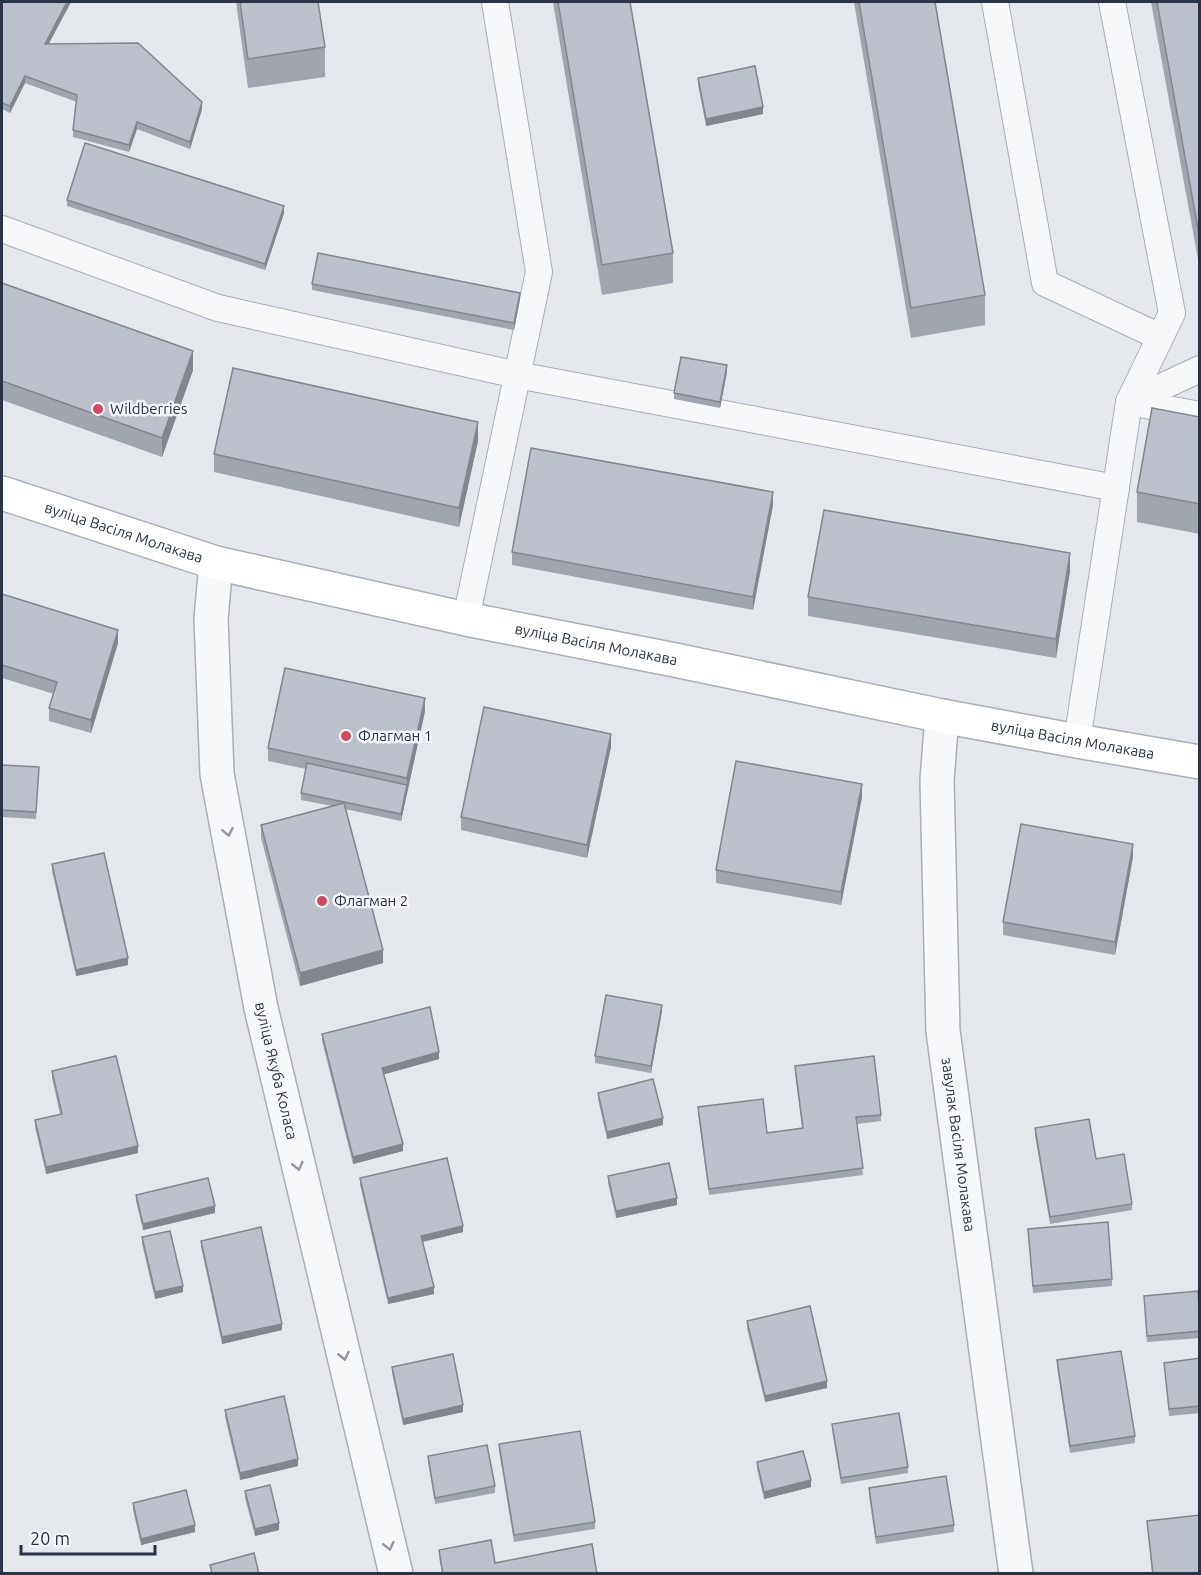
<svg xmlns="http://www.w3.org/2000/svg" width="1201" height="1575" viewBox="0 0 1201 1575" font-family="Ubuntu,sans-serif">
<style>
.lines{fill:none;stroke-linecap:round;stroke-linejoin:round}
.lane-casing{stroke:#a9aeb7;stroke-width:28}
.street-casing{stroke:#a9aeb7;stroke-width:36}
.secondary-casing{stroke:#a9aeb7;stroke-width:36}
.lane{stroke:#f7f8fa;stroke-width:26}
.street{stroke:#f7f8fa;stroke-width:33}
.secondary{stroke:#fff;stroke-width:33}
.wall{fill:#a1a5ae}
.shaded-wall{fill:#83868d}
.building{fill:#bbc0ca;stroke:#83868d;stroke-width:1.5}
.oneway{stroke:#9196a0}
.poi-dot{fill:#d1495b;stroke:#f4f6f9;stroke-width:2}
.labels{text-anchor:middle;stroke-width:5;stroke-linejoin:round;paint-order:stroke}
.poi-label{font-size:15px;fill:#2b3445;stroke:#f4f6f9;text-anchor:start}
.street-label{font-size:15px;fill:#2b3445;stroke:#f4f6f9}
</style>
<rect width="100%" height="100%" fill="#e4e7ec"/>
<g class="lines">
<g class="lane-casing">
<g id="lane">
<path d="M995,2L1045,283L1160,337"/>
<path d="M2,229L218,308L517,375L1116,488"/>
<path d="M1129,402L1200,369"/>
<path d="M1129,402L1200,415"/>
<path d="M466,619L539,272L495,2"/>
<path d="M1077,741L1129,402L1172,313L1112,2"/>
</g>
</g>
<g class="street-casing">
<g id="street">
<path id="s1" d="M216,563L211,619L217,774L261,1008L396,1574"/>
<path id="s2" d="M942,716L937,780L943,1031L1016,1574"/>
</g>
</g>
<g class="secondary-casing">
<g id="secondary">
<path id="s3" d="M2,493L216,563L466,619L675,660L942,716L1077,741L1200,762"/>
</g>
</g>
<use href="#lane" class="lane"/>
<use href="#street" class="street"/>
<use href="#secondary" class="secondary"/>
</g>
<g class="wall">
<path d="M2,2H71L48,44L202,109L190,149L137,129L129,152L73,137V130L77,102L25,83L10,113L2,109Z"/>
<path d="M236,2H318L325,47V77L248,88Z"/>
<path d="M553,2H630L673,253V283L602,295Z"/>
<path d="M854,2H935L985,295V325L911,338Z"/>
<path d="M1151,2H1200V270Z"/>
<path d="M698,78L763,114L706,126L698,85Z"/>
<path d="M67,200L284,213L265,270L67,206Z"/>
<path d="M2,283L193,370L162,457L2,400Z"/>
<path d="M312,284L520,299L514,330L312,290Z"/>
<path d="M727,372L720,408L674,399V393Z"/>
<path d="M1200,417V534L1137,522V492Z"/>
<path d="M478,441L459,527L214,472V454Z"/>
<path d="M773,505L753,610L512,565V552Z"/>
<path d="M1070,571L1056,658L808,616V597Z"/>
<path d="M2,594L118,643L91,733L49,721V708L54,694L2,678Z"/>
<path d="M425,711L401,821L345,809L383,963L300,986L261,838V825L332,806L301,800V793L306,769L268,761V748Z"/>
<path d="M611,747L587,858L461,830V817Z"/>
<path d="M2,765L39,767L36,819L2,817Z"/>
<path d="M862,797L841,905L716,883V870Z"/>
<path d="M1133,857L1115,955L1003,935V922Z"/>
<path d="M52,864L128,965L76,976L52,871Z"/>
<path d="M662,1011L651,1073L595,1063V1056Z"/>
<path d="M322,1034L439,1059L384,1074L403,1151L353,1164L322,1041Z"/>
<path d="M795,1066L881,1115V1121L857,1124L863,1175L709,1195L698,1114V1107L767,1133L802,1128L795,1073Z"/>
<path d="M52,1071L138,1153L46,1174L35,1127V1120L60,1114L52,1078Z"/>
<path d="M598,1093L663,1125L607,1139L598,1099Z"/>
<path d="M1035,1128L1096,1159L1132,1204V1210L1050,1224L1035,1135Z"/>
<path d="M608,1176L677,1205L616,1218L608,1183Z"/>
<path d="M360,1178L463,1232L423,1242L434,1294L388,1304L360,1185Z"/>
<path d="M136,1195L215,1213L143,1230L136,1201Z"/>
<path d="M1028,1229L1112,1279V1286L1033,1293Z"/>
<path d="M142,1237L183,1292L155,1299L142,1244Z"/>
<path d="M201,1241L282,1330L222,1344L201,1247Z"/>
<path d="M1144,1296L1200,1306V1338L1147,1342Z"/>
<path d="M747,1321L827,1388L765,1402L747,1328Z"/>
<path d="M1200,1358V1413L1169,1416L1164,1363Z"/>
<path d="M1057,1360L1135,1436V1443L1070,1453L1057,1367Z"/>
<path d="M392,1367L463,1412L403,1425L392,1373Z"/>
<path d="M225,1410L298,1466L240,1480L225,1417Z"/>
<path d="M832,1424L908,1467V1473L841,1484L832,1430Z"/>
<path d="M499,1444L595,1522V1529L514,1542L499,1451Z"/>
<path d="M428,1456L495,1486V1493L435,1504L428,1462Z"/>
<path d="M757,1462L811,1487L764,1499L757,1469Z"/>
<path d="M869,1488L954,1525V1532L876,1544L869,1495Z"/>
<path d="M245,1491L279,1530L255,1536L245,1498Z"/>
<path d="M133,1503L195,1532L141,1545L133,1510Z"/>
<path d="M1147,1521L1200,1574H1152Z"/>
<path d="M439,1550L495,1563L597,1574H442L439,1557Z"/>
</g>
<g class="shaded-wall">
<path d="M67,2H71L45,51V44Z"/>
<path d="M25,76V83L10,113V106Z"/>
<path d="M202,102V109L190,149V142Z"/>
<path d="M763,107V114L706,126V119Z"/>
<path d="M137,122V129L129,152V145Z"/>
<path d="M284,206V213L265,270V264Z"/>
<path d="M520,293V299L514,330V323Z"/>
<path d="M193,351V370L162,457V438Z"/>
<path d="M727,365V372L720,408V402Z"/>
<path d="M478,422V441L459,527V508Z"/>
<path d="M773,492V505L753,610V597Z"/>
<path d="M1070,553V571L1056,658V639Z"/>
<path d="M118,630V643L91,733V720Z"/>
<path d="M425,698V711L401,821V814L407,785V778Z"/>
<path d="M611,734V747L587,858V845Z"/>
<path d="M862,784V797L841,905V892Z"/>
<path d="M1133,844V857L1115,955V942Z"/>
<path d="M383,950V963L300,986V973Z"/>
<path d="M128,958V965L76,976V970Z"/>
<path d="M662,1005V1011L651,1073V1066Z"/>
<path d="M439,1052V1059L382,1075V1068Z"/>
<path d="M663,1118V1125L607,1139V1132Z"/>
<path d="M403,1144V1151L353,1164V1157Z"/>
<path d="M138,1146V1153L46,1174V1167Z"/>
<path d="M677,1198V1205L616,1218V1211Z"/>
<path d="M215,1206V1213L143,1230V1224Z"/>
<path d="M463,1226V1232L421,1242V1236Z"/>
<path d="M183,1286V1292L155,1299V1292Z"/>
<path d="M434,1287V1294L388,1304V1298Z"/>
<path d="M282,1324V1330L222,1344V1337Z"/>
<path d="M827,1381V1388L765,1402V1396Z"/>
<path d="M463,1405V1412L403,1425V1419Z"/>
<path d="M298,1459V1466L240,1480V1473Z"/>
<path d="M811,1480V1487L764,1499V1492Z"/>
<path d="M279,1523V1530L255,1536V1529Z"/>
<path d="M195,1525V1532L141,1545V1539Z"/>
</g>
<g class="building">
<path d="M2,2H67L45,44L138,43L202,102L190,142L137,122L129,145L73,130L77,95L25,76L10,106L2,103Z"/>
<path d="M240,2H318L325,47L248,59Z"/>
<path d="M558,2H630L673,253L602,265Z"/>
<path d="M859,2H935L985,295L911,308Z"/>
<path d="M1157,2H1200V240Z"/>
<path d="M755,66L763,107L706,119L698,78Z"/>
<path d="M85,143L284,206L265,264L67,200Z"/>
<path d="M318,253L520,293L514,323L312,284Z"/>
<path d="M2,283L193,351L162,438L2,381Z"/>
<path d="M681,357L727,365L720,402L674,393Z"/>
<path d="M233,368L478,422L459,508L214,454Z"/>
<path d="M1152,408L1200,417V504L1137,492Z"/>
<path d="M531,448L773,492L753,597L512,552Z"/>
<path d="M824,510L1070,553L1056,639L808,597Z"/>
<path d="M2,594L118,630L91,720L49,708L57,682L2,665Z"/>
<path d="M285,668L425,698L407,778L268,748Z"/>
<path d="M484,707L611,734L587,845L461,817Z"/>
<path d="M736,761L862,784L841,892L716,870Z"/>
<path d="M307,763L407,785L401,814L301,793Z"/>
<path d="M2,765L39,767L36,812L2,810Z"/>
<path d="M344,803L383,950L300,973L261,825Z"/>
<path d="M1021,824L1133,844L1115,942L1003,922Z"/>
<path d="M104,853L128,958L76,970L52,864Z"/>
<path d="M606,995L662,1005L651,1066L595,1056Z"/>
<path d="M430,1007L439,1052L382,1068L403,1144L353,1157L322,1034Z"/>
<path d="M116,1056L138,1146L46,1167L35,1120L62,1114L52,1071Z"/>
<path d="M874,1056L881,1115L856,1117L863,1168L709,1189L698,1107L763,1099L767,1133L803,1128L795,1066Z"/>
<path d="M653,1079L663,1118L607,1132L598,1093Z"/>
<path d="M1089,1119L1096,1159L1124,1154L1132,1204L1050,1217L1035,1128Z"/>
<path d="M447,1158L463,1226L421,1236L434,1287L388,1298L360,1178Z"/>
<path d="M669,1163L677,1198L616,1211L608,1176Z"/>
<path d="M208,1178L215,1206L143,1224L136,1195Z"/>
<path d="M1108,1222L1112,1279L1033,1286L1028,1229Z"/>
<path d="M261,1227L282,1324L222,1337L201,1241Z"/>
<path d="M170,1231L183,1286L155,1292L142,1237Z"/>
<path d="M1198,1291L1200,1331L1147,1336L1144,1296Z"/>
<path d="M810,1306L827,1381L765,1396L747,1321Z"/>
<path d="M1121,1351L1135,1436L1070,1446L1057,1360Z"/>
<path d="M453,1354L463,1405L403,1419L392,1367Z"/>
<path d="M1200,1358V1406L1169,1409L1164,1363Z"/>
<path d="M284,1396L298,1459L240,1473L225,1410Z"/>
<path d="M899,1413L908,1467L841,1478L832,1424Z"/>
<path d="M580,1431L595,1522L514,1535L499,1444Z"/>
<path d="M487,1445L495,1486L435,1498L428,1456Z"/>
<path d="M803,1451L811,1480L764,1492L757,1462Z"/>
<path d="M946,1476L954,1525L876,1537L869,1488Z"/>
<path d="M270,1485L279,1523L255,1529L245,1491Z"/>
<path d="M186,1490L195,1525L141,1539L133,1503Z"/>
<path d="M1200,1515V1574H1153L1147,1521Z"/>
<path d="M491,1540L495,1563L592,1544L597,1574H443L439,1550Z"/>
<path d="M254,1553L259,1574H212L210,1565Z"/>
</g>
<defs><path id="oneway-chevron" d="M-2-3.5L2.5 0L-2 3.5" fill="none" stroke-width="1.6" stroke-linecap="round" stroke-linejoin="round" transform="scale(1.5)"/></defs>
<g class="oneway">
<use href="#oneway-chevron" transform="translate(228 832) rotate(79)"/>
<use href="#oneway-chevron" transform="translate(298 1166) rotate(77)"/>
<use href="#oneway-chevron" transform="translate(344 1356) rotate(77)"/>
<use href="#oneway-chevron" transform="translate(389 1546) rotate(77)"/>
</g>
<g class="poi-dot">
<circle cx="98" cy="409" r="6"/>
<circle cx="346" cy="736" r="6"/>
<circle cx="322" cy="901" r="6"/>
</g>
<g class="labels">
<g class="poi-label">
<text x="110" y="414">Wildberries</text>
<text x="358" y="741">Флагман 1</text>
<text x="334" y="906">Флагман 2</text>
</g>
<g class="street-label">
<text dy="5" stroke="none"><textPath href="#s3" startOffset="128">вуліца Васіля Молакава</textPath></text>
<text dy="5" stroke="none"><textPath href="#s3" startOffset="614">вуліца Васіля Молакава</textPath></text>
<text dy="5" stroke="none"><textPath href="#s3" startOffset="1100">вуліца Васіля Молакава</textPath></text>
<text dy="5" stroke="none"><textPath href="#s1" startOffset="514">вуліца Якуба Коласа</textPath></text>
<text dy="5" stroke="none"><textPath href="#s2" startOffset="430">завулак Васіля Молакава</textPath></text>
</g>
</g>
<rect width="1201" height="1575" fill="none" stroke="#2b3445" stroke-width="6"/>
<path d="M21 1545v9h134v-9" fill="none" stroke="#2b3445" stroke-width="3"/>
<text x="30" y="1545" font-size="18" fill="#2b3445" stroke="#f4f6f9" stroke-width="4.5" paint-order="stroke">20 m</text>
</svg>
